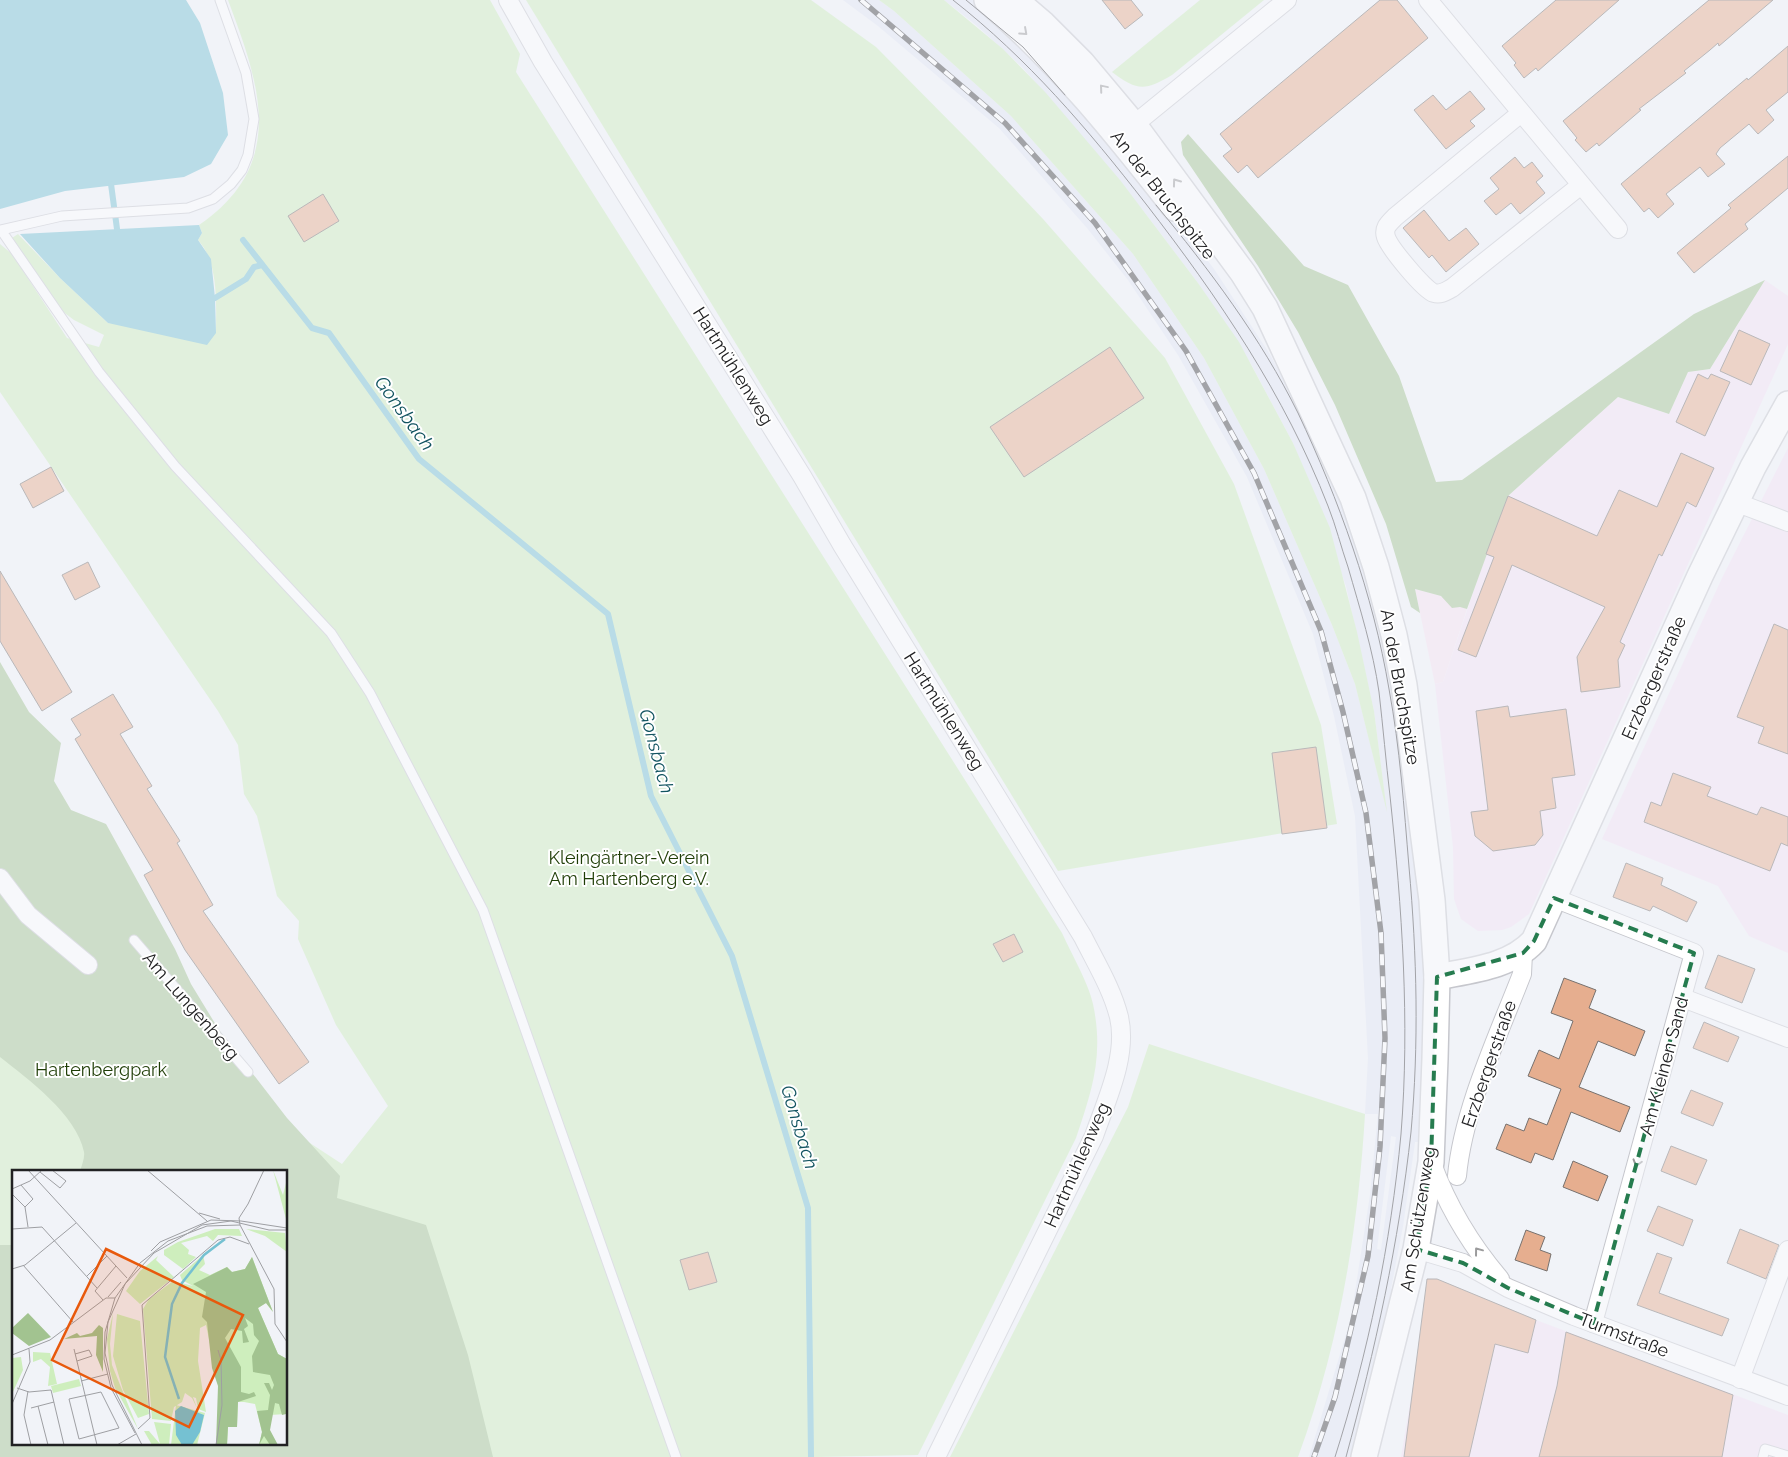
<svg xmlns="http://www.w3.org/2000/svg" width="1788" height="1457" viewBox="0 0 1788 1457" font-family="Raleway,sans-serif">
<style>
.commercial{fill:#f4e2f4}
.industrial{fill:#f7e2f0}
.built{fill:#e2e6f3;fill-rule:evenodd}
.green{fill:#ceeebd;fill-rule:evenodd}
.forest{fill:#a2c390}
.water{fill:#75c1d2}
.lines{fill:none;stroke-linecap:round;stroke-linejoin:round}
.stream{stroke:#75c1d2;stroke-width:6}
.building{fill:#e6ae8f;stroke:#77716e}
.service-casing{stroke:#c6c7cd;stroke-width:11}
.minor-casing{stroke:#c6c7cd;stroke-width:20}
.secondary-casing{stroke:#c6c7cd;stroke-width:28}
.service{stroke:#fff;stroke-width:9}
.minor{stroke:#fff;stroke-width:18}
.secondary{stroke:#fff;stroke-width:25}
.tram{stroke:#434346;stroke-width:1}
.rail-casing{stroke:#434346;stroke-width:5.5}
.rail{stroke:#fff;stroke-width:4;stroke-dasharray:11;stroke-linecap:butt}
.oneway{stroke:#9b9b9c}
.marked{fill:none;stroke:#267c4f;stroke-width:4;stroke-dasharray:10 6;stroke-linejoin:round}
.labels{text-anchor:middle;stroke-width:4;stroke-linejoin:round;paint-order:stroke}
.street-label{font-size:18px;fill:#212123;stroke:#fff}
.park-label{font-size:18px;fill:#1f3d06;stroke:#fff}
.water-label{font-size:19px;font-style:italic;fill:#125460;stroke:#fff}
.inset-river{fill:none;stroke:#75c1d2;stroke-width:2.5}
.inset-road{fill:none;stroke:#9e9fa3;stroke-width:1}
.view{fill:#e8590c;fill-opacity:0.15;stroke:#e8590c;stroke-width:2.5}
.inset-edge{fill:none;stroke:#212123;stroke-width:2.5}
</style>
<rect width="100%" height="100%" fill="#f1f3f8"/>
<g class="commercial">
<path d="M1765,280L1788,296V344L1529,914L1511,927L1502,930L1478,931L1461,919L1454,899L1453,847L1435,684L1443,682L1486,554L1508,496L1618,397L1669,414L1688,372L1710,369Z"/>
<path d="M1788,448V953L1749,936L1718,886L1602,839L1723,576Z"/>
<path d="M1431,1279H1437L1536,1320L1788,1415V1457H1401Z"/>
</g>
<path class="industrial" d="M1415,589L1441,596L1448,602L1467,609L1443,682L1435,684Z"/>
<path class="built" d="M843,0H879L894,11L1011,116L1133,254L1204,358L1264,469L1332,625L1355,684L1386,806L1374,711L1346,586L1293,443L1251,364L1198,283L1145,213L1066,117L1022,67L976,25L944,0H979L1146,179L1214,269L1269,353L1312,431L1359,549L1381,625L1396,706L1419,899L1424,969L1425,1046L1420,1142H1415L1403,1226L1391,1289L1396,1290L1362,1423L1351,1457H1309L1351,1318L1370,1195L1378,1114H1365L1368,1058L1355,816L1334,716L1313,634L1247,477L1178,355L1128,280L1087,228L999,128L878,26ZM1391,1136L1396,1137L1381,1250L1377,1249Z"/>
<g class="green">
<path d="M228,0H490L520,54L516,72L1062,933C1071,953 1089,984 1093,1004C1104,1056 1092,1090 1076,1138L918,1455L817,1457H0V919L293,1132L342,1164L388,1106L336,1025L298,939L299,921L277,896L257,816L244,794L238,745L218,711L0,392V244L12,254L67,338L99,347L104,335L74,320L62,311L12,238L18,234L60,278L108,323L216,333C216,303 219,263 198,240L202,233L199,225C288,164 260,85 228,0ZM14,1171H286V1443H14Z"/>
<path d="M526,0H811L876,47L975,147L1043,219L1165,358L1234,484L1321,725L1337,824L1058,871Z"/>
<path d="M879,0H944L1003,49L1046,93L1120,180L1198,283L1239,342L1293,443L1330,528L1357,632L1374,711L1387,812L1355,684L1332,625L1264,469L1204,358L1133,254L1011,116L894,11Z"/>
<path d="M1200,0H1264L1172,75C1145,91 1137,91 1112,72Z"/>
<path d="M1149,1044L1365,1114C1358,1231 1339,1346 1298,1457H950L1128,1107Z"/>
</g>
<g class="forest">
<path d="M1188,134L1304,266L1348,285L1399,376L1436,482L1462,480L1694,314L1765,280L1710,369L1688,372L1669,414L1618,397L1508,496L1467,609L1460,607L1452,608L1441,596L1415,589L1420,613L1411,607L1386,524L1335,405L1298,332L1258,266L1183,155L1181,142Z"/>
<path d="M0,662L29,712L61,743L54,781L71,810L106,824L175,949L191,984L219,1030L287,1118L340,1176L337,1198L426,1225L468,1355L493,1457H0V1245H14V1443H286V1171H80C82,1165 85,1157 84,1152C77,1115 28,1079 0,1057Z"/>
</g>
<g class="water">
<path d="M0,0H186L200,23L223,93L228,135L211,164L184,177L65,191L0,209Z"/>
<path d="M199,225L202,233L198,240L211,259L215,298L216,333L207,345L108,323L60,278L20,234Z"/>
</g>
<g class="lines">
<g class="stream">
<path d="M111,184L117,229"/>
<path d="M243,240L312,328L329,333L419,459L608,614L651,796L732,956L808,1208L811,1457"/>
<path d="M215,298L246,279L254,267L262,265"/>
</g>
</g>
<g class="building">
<path d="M1102,0H1131L1143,15L1125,29Z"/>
<path d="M1380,0H1397L1428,38L1258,178L1247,165L1238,173L1223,156L1232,149L1220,134Z"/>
<path d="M1556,0H1619L1538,71L1536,68L1524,78L1514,65L1516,63L1502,46Z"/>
<path d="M1709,0H1773L1719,46L1718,43L1710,50L1684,71L1686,73L1639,109L1641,110L1599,146L1597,143L1586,152L1575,140L1577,138L1563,121Z"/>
<path d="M1788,46V92L1766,110L1774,120L1758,134L1749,124L1720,148L1716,154L1725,164L1708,177L1700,167L1666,194L1674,204L1658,218L1649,208L1644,212L1621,184L1747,78L1748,80Z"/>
<path d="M1470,91L1485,109L1470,121L1475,126L1446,149L1414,110L1433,95L1446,110Z"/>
<path d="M1788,156V188L1745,224L1748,229L1694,273L1677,253L1731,208L1728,205Z"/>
<path d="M1515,157L1524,168L1532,162L1543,176L1536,182L1545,193L1520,214L1511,203L1496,215L1484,201L1499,189L1490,178Z"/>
<path d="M323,194L339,221L304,242L288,216Z"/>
<path d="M1424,210L1449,241L1466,228L1479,244L1446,272L1432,255L1429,258L1403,228Z"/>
<path d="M1739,330L1770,344L1751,385L1720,371Z"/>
<path d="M1110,347L1144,398L1024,477L990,427Z"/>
<path d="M1698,374L1708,379L1711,374L1730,382L1705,436L1676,422Z"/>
<path d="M1681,453L1714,468L1696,507L1687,502L1662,556L1659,554L1620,642L1625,645L1618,660L1620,687L1581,692L1577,657L1605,607L1512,565L1476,657L1458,650L1494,557L1486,554L1508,496L1597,536L1619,490L1657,507Z"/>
<path d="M51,467L64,491L33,508L20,484Z"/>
<path d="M88,562L100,587L75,600L62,575Z"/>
<path d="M0,571L72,692L42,711L0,641Z"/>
<path d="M1774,624L1788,630V754L1758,743L1764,727L1737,717Z"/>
<path d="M113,694L133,727L120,734L152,786L147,789L180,841L177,843L213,905L203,911L309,1062L279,1084L185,950L144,875L153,870L75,739L81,735L71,719Z"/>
<path d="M1508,706L1510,717L1566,709L1575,775L1552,778L1556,808L1540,811L1543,835L1535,845L1493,851L1475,836L1471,812L1488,810L1476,711Z"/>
<path d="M1316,747L1327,828L1282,834L1272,753Z"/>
<path d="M1673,773L1711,787L1707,796L1757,815L1761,807L1788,817V846L1781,843L1770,871L1644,822L1651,802L1661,806Z"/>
<path d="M1626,863L1663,878L1661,885L1697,902L1687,922L1653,906L1650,911L1613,897Z"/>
<path d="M1014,934L1023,952L1003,962L993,944Z"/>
<path d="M1718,955L1755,969L1742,1003L1705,988Z"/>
<path d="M1564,978L1596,990L1589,1008L1645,1031L1635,1056L1598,1041L1579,1087L1630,1107L1620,1132L1571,1112L1553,1160L1535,1153L1531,1163L1496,1149L1506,1124L1524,1131L1529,1118L1547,1125L1561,1089L1528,1076L1539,1050L1559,1059L1573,1021L1551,1013Z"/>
<path d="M1704,1022L1739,1037L1728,1062L1693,1048Z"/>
<path d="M1691,1090L1723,1103L1713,1126L1681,1113Z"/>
<path d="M1671,1146L1707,1160L1696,1185L1661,1171Z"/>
<path d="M1573,1161L1608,1176L1598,1201L1563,1187Z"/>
<path d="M1658,1206L1693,1220L1683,1246L1647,1231Z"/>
<path d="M1740,1229L1779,1245L1766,1279L1727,1263Z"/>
<path d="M1526,1230L1545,1237L1540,1250L1551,1254L1547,1271L1515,1260Z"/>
<path d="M708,1252L717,1282L689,1290L680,1260Z"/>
<path d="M1657,1253L1672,1258L1659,1293L1729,1319L1722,1336L1637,1305Z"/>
<path d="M1427,1279H1437L1536,1320L1528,1353L1495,1344L1469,1457H1404Z"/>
<path d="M1566,1332L1733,1395L1722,1457H1539L1557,1386Z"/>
</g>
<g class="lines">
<g class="service-casing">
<g id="service">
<path d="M220,0L246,73L254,119L248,155L242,170L231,184L213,199L188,208L62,216L1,230L99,372L175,466L331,633L370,693L483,910L676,1457"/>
<path d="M134,940L248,1072"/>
<path d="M1763,1457L1765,1449L1788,1456"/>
</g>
</g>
<g class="minor-casing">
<g id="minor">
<path d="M508,0L543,62L802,476L842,545L1083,937C1096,963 1112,989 1119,1017C1128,1056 1106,1101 1094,1136L936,1457"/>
<path d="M1428,0L1618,229"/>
<path d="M1521,113L1395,217C1389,223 1383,228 1386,237C1389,247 1424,290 1434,293C1441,295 1446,291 1452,288L1581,185"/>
<path d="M1125,132L1287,0"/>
<path d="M1735,502L1788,522"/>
<path d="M0,878L28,915L88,965"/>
<path d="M1554,898L1694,953L1593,1323"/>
<path d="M1683,998L1788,1038"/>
<path d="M1432,1164C1448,1207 1470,1244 1500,1279"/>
<path d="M1457,1176C1463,1110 1498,1036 1522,974L1523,953"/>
<path d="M1416,1249L1463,1263L1508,1288L1574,1316L1788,1396"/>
<path d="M1740,1379L1788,1250"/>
</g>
</g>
<g class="secondary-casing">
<g id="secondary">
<path d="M987,0C1059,61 1117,134 1175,208"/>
<path d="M1015,0L1043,24L1082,63L1134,125L1243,273L1265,308L1353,498L1376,567L1394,635L1404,685L1432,900L1437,977L1435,1059L1431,1162L1416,1249L1364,1457"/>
<path d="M1437,977C1472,970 1510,967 1534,941L1700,576L1753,467L1788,404"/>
</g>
</g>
<use href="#service" class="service"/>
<use href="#minor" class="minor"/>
<use href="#secondary" class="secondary"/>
<g class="tram">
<path d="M953,0C1028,59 1087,128 1146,204C1218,297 1285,395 1328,506C1336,526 1341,547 1348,567C1360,609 1373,650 1379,692C1383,727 1386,762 1390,796C1402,908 1410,1022 1401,1134C1391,1243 1368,1353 1335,1457"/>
<path d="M966,0L1023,47L1065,95"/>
<path d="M1156,205C1209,269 1261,338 1298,413C1339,500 1373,594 1389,689C1400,748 1404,808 1409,867C1417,956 1419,1044 1411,1132C1399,1242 1375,1350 1346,1457"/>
</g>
<g class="rail-casing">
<path id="rail" d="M861,0L1005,123L1095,223L1186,351L1254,473L1321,631L1343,712L1366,813L1381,933L1385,1038L1380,1147L1368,1256L1335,1397L1314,1457"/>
</g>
<use href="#rail" class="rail"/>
</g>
<defs><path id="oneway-chevron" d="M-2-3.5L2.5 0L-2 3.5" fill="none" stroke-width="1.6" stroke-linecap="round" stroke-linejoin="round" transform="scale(1.25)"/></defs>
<g class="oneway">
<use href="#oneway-chevron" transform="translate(1024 32) rotate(42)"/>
<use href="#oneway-chevron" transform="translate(1103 88) rotate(-130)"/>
<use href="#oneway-chevron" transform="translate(1176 182) rotate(-126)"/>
<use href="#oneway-chevron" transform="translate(1637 1163) rotate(106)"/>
<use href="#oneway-chevron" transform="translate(1478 1251) rotate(-127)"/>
</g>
<path d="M0 0H1788V1457H0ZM1554,898L1694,953L1593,1323L1508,1288L1463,1263L1416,1249L1431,1162L1437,977L1523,953L1534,941Z" fill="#f1f3f8" fill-opacity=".55" fill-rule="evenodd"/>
<path class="marked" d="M1554,898L1694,953L1593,1323L1508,1288L1463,1263L1416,1249L1431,1162L1437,977L1523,953L1534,941Z"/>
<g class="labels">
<g class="street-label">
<text transform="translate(1163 195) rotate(52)" y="6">An der Bruchspitze</text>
<text transform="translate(733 366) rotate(58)" y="6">Hartmühlenweg</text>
<text transform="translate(1654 678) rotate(-66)" y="6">Erzbergerstraße</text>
<text transform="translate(1400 687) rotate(80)" y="6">An der Bruchspitze</text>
<text transform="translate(944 711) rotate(58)" y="6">Hartmühlenweg</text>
<text transform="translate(191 1006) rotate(49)" y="6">Am Lungenberg</text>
<text transform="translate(1489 1064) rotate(-71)" y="6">Erzbergerstraße</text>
<text transform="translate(1664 1066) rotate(-75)" y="6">Am Kleinen Sand</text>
<text transform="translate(1077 1165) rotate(-66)" y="6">Hartmühlenweg</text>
<text transform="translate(1418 1219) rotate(-81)" y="6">Am Schützenweg</text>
<text transform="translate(1624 1335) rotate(21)" y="6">Turmstraße</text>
</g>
<g class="park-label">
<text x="629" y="864">Kleingärtner-Verein<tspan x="629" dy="21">Am Hartenberg e.V.</tspan></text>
<text x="101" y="1076">Hartenbergpark</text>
</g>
<g class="water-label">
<text transform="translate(405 413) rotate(54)" y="7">Gonsbach</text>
<text transform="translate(657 751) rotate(75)" y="7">Gonsbach</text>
<text transform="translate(800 1127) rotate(73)" y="7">Gonsbach</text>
</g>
</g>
<g transform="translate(12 1170)">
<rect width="275" height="275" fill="#f1f3f8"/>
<path d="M261,0L271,25L275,9L274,49ZM203,59H227L230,66L206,65L201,71L195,66L169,73L177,80L176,84L184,87L171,99L152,85V80L166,72ZM234,59L273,63L275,82L253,66ZM191,85L193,94L187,100L198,105L215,97L220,102L233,99L240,87L261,142L254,133L246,138L266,184L275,189L274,244L258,245L254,251L260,275H247L250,262L243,234L232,232H226L225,257H216L215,275H204L211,236L194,155L188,158L186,191L194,242L186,239L184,228L181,227L185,238L180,228L173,223L170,232L162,237L159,251L140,249L131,139L137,129L161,111L181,116L170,110L168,105ZM146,86L144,90L162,107L128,134L114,121L128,101ZM101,143L98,174L100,195L126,259L103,218L98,201L95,169ZM105,144L128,151L137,244L126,248L111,220L101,186ZM21,182L38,183L45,214L36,216L38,197L29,189L21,192ZM9,187L11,200L0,224V188ZM67,209L69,216L41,223L39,216ZM164,235L193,243L185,275H159ZM142,252L159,254L157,275H140L132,261H137L148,274Z" fill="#ceeebd"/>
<path d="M240,87L261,142L254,133L246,138L266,184L275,189L274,244L270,245L267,234L263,233L258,260L266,275H258L252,266L247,275L250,262L245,241L256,240L258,225L252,213H257L260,220L262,215L258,205L241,202L240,186L247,171L242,165L241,154L233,148L236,156L232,159L237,172L231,173L230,161L219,159L213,168L229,197V222L237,224L242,222L244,226L226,232L225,257H216L215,275H204L206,216L200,198L195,152L190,147L194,122L181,114L215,97L220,102L233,99ZM16,143L39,167L17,176L0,163V158ZM87,155L91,158V202L84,185L85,166L52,169L65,163L68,166L80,163Z" fill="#a2c390"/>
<path d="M169,236L192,245L188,262L180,275H170L164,265L163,241Z" fill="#75c1d2"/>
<path class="inset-river" d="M167,229L153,187L160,134L170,113L192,85L213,69"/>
<path class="inset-road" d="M16,0L115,108M135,0L195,51M28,2L48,18L54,11L40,0M9,15L21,29L13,37M0,19L18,11L30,0M0,24L13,37L16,57M236,34L227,48L228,55L262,119L263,154L275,172M236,34L252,0M187,43L208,49M229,51L275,58M0,59L30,57L85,118M139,81L148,72L199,50L229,51M11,95L61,152M0,99L13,95L64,53M75,106L95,86M96,127L109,112M91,130L83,121L104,96M62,179L85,275M63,184L77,180L80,186L65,191M0,185L38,170L94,128H103M69,211L96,204M5,218L17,222L39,220L52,275M16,221L12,245L19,275M89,222L107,258L67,269L57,229ZM0,234L18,192L17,179M26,236L36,275M19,238L42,232M126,259L138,248L130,135L206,70L218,67L237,74M123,263L99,218L92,189L93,162L103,128L128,93L156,71L195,56L228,55M105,275L124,264M130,275L100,215L93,183L96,152L113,114L142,83L190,55L219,51L257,60H275M204,275L210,235L209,190L206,180"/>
<path class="view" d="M94,79L231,145L177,257L40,190Z"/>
<rect width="275" height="275" class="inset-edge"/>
</g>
</svg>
